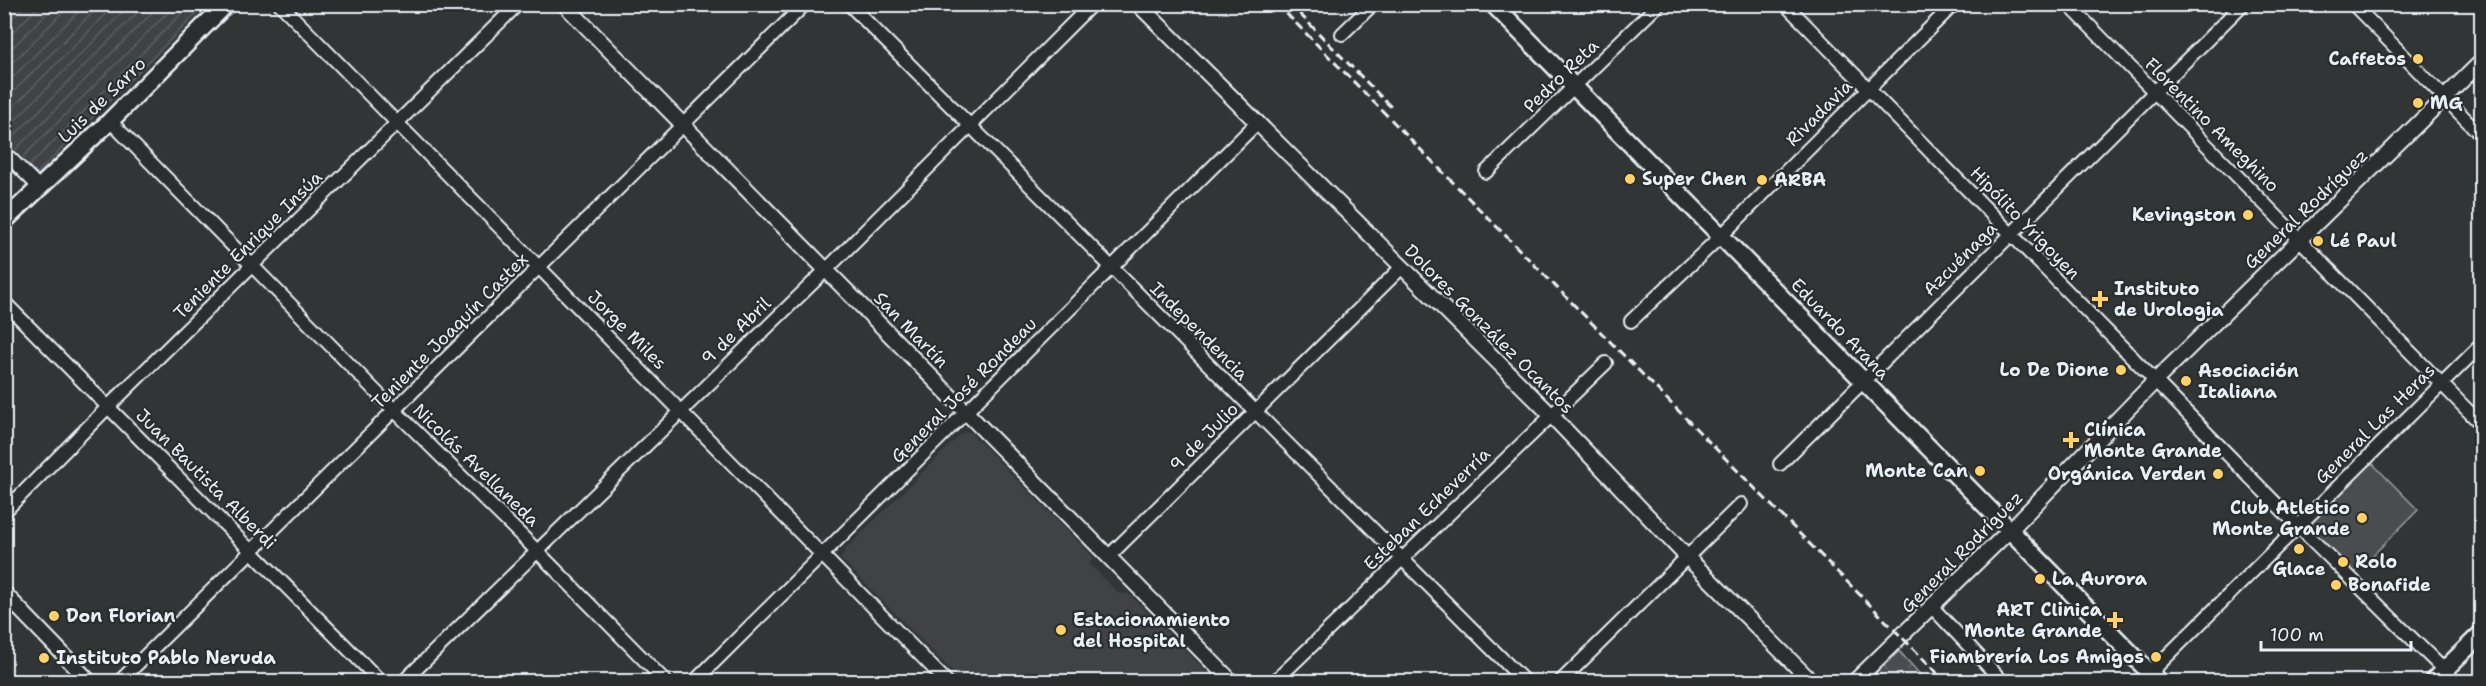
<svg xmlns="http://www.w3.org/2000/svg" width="2486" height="686" viewBox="0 0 2486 686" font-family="'Shantell Sans',sans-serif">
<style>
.built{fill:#3f4244}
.industrial{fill:url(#industrial-furrows)}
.park{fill:url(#park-crowns);stroke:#989fa4;stroke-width:1.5}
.pitch{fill:#494d4f;stroke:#989fa4;stroke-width:1.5}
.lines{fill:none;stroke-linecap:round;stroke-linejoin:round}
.minor-casing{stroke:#e8f1f8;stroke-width:16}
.tertiary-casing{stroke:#e8f1f8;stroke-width:18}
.secondary-casing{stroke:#e8f1f8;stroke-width:21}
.minor{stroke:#2a2d2e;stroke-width:12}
.tertiary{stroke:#2a2d2e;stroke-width:14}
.secondary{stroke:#2a2d2e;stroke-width:16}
.rail{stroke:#e8f1f8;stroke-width:3;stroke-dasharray:9 4.5;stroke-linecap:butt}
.poi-dot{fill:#ffd166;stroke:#2a2d2e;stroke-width:2}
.labels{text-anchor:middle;stroke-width:4.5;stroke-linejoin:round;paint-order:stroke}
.poi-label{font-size:18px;font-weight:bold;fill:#e8f1f8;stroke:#2a2d2e;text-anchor:start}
.street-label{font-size:18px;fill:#e8f1f8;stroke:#2a2d2e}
</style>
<defs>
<pattern id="industrial-furrows" width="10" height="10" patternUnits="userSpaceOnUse" patternTransform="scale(1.5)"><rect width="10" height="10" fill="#3f4244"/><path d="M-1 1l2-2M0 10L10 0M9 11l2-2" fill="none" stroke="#5b5e60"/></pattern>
<pattern id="park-crowns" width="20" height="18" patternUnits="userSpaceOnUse" patternTransform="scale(1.5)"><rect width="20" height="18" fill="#494d4f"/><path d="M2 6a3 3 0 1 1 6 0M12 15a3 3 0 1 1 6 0" fill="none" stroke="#636769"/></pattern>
</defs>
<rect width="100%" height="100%" fill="#323536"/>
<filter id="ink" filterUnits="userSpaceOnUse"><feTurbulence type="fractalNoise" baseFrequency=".0167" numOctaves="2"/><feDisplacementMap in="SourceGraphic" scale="12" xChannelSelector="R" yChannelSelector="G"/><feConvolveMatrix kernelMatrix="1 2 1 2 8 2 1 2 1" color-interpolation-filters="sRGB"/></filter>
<g filter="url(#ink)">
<path class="built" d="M970,432L1094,558L1089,564L1118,593L1129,594L1216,681H962L840,558L845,553L844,551L962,433Z"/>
<path class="industrial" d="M5,4H208V5L38,174L5,139Z"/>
<path class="park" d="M1899,651L1926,681H1868Z"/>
<path class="pitch" d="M2371,462L2418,510L2353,575L2306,527Z"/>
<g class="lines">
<g class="minor-casing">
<g id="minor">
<path d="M280,4L947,682"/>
<path d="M849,4L1525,682"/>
<path d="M1785,4L2298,526L2456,682"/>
<path d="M2068,4L2482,425"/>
<path d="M2353,4L2482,136"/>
<path d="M1342,34L1373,4"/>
<path d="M110,121L395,411L537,551L666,682"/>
<path d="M4,152L40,188"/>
<path d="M1486,172L1659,4"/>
<path d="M4,302L381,682"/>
<path d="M1631,321L1721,236L1954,4"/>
<path d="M1780,464L2243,4"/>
<path d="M4,512L108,407L518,4"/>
<path d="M1109,556L1401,268"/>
<path d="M1932,607L2003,682"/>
<path d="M119,682L805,4"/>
<path d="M403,682L827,269L1092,4"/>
<path d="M694,682L1258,122"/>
<path d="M1274,682L1606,363"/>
<path d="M1560,682L1741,504"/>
<path d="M2141,682L2482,344"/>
</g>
</g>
<g class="tertiary-casing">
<g id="tertiary">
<path d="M564,4L1232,682"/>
<path d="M1138,4L1551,415L1687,557L1812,682"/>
<path d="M4,593L90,682"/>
<path d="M1854,682L2011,529L2155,381L2482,61"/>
</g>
</g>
<g class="secondary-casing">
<g id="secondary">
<path d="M1493,4L2159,682"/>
<path d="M4,221L110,121L226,4"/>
<path d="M2432,682L2482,633"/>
</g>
</g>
<use href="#minor" class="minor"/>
<use href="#tertiary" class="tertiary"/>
<use href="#secondary" class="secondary"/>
<g class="rail">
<path d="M1277,4L1946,682"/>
<path d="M1290,4L1391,107"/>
</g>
</g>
</g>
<g class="poi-dot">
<circle cx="2418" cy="59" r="6"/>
<circle cx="2418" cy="103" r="6"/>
<circle cx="1630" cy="179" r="6"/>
<circle cx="1762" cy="180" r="6"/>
<circle cx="2248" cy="215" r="6"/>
<circle cx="2318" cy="241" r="6"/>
<path d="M2097 290h6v6h6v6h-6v6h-6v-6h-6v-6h6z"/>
<circle cx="2121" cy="370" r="6"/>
<circle cx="2186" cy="381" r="6"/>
<path d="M2068 431h6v6h6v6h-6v6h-6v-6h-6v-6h6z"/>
<circle cx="1980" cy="471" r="6"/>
<circle cx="2218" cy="474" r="6"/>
<circle cx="2362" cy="518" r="6"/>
<circle cx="2299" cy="549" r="6"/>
<circle cx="2343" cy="562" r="6"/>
<circle cx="2040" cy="579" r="6"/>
<circle cx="2336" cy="585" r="6"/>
<circle cx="54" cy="616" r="6"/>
<path d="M2112 611h6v6h6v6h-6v6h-6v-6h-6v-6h6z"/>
<circle cx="1061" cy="630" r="6"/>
<circle cx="2156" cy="657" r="6"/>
<circle cx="44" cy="658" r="6"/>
</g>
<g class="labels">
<g class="poi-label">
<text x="2406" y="65" text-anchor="end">Caffetos</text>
<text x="2430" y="109">MG</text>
<text x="1642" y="185">Super Chen</text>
<text x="1774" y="186">ARBA</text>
<text x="2236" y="221" text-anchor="end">Kevingston</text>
<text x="2330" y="247">Lé Paul</text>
<text x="2114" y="295">Instituto<tspan x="2114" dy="21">de Urologia</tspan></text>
<text x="2109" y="376" text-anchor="end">Lo De Dione</text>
<text x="2198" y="377">Asociación<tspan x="2198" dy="21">Italiana</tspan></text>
<text x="2084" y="436">Clínica<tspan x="2084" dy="21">Monte Grande</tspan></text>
<text x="1968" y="477" text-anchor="end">Monte Can</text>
<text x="2206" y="480" text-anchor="end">Orgánica Verden</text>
<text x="2350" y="514" text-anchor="end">Club Atletico<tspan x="2350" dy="21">Monte Grande</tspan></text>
<text x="2355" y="568">Rolo</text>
<text x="2299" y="575" text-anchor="middle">Glace</text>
<text x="2052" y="585">La Aurora</text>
<text x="2348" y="591">Bonafide</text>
<text x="2102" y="616" text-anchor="end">ART Clinica<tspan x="2102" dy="21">Monte Grande</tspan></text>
<text x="66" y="622">Don Florian</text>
<text x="1073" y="626">Estacionamiento<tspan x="1073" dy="21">del Hospital</tspan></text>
<text x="2144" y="663" text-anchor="end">Fiambrería Los Amigos</text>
<text x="56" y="664">Instituto Pablo Neruda</text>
</g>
<g class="street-label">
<text transform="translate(1561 76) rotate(-44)" y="6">Pedro Reta</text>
<text transform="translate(102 100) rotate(-44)" y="6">Luis de Sarro</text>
<text transform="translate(1819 113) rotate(-45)" y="6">Rivadavia</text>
<text transform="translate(2212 125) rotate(45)" y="6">Florentino Ameghino</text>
<text transform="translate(2306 209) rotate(-44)" y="6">General Rodríguez</text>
<text transform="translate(2025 223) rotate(46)" y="6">Hipólito Yrigoyen</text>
<text transform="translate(248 245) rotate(-45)" y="6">Teniente Enrique Insúa</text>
<text transform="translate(1960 259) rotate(-45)" y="6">Azcuénaga</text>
<text transform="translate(1489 329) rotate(45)" y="6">Dolores González Ocantos</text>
<text transform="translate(1840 329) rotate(46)" y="6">Eduardo Arana</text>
<text transform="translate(627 330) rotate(45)" y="6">Jorge Miles</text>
<text transform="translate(911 330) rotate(46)" y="6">San Martín</text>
<text transform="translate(450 331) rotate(-45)" y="6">Teniente Joaquín Castex</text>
<text transform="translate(736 331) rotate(-44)" y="6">9 de Abril</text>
<text transform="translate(1199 331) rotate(45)" y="6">Independencia</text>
<text transform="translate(964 390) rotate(-45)" y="6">General José Rondeau</text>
<text transform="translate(2375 424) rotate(-45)" y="6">General Las Heras</text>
<text transform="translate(1204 437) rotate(-45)" y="6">9 de Julio</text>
<text transform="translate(476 465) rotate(44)" y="6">Nicolás Avellaneda</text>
<text transform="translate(206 479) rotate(45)" y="6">Juan Bautista Alberdi</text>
<text transform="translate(1427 509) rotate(-44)" y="6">Esteban Echeverría</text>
<text transform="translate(1962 552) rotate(-45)" y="6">General Rodríguez</text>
</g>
</g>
<rect width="2486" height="686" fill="none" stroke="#2a2d2e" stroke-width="24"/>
<rect x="12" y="12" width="2462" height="662" fill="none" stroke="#e8f1f8" stroke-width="2" filter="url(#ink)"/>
<path d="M2261 641v9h150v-9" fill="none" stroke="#e8f1f8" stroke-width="3"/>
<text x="2270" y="641" font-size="18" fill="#e8f1f8" stroke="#2a2d2e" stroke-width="4.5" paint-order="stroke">100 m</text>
</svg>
